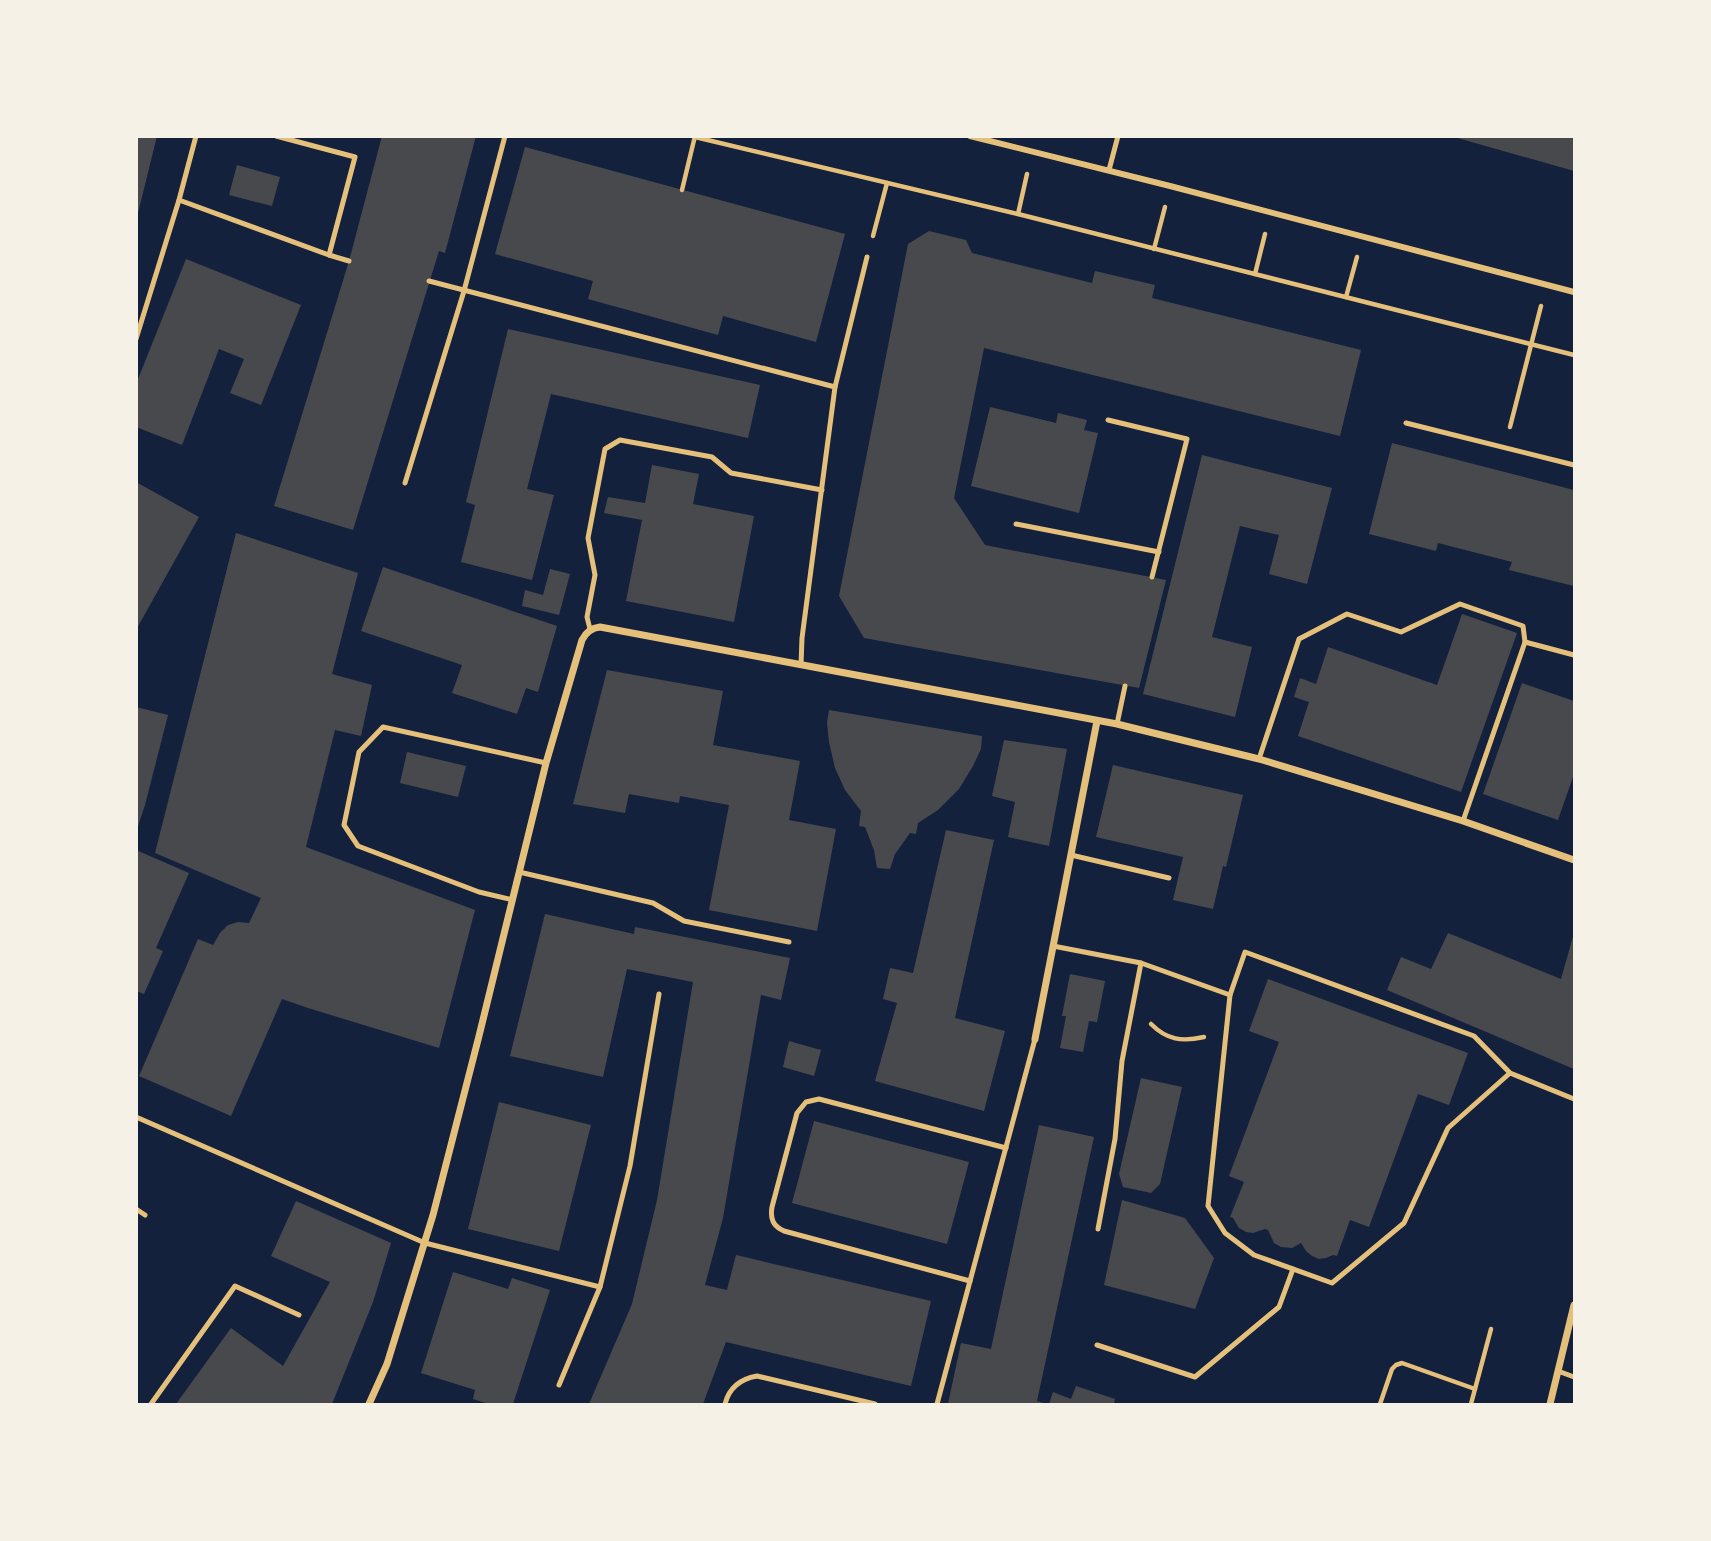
<svg xmlns="http://www.w3.org/2000/svg" width="1711" height="1541" viewBox="0 0 1711 1541" font-family="'Sofia Sans Condensed',sans-serif">
<style>
.building{fill:#48494c}
.lines{fill:none;stroke-linecap:round;stroke-linejoin:round}
.path{stroke:#e5c07b;stroke-width:4.5}
.service{stroke:#e5c07b;stroke-width:5}
.pedestrian{stroke:#e5c07b;stroke-width:6}
.minor{stroke:#e5c07b;stroke-width:7}
</style>
<rect width="100%" height="100%" fill="#14213d"/>
<g class="building">
<path d="M136,136H157L137,217H136Z"/>
<path d="M382,136H476L445,253L439,251L353,530L274,506L349,261Z"/>
<path d="M1454,136H1574V171L1454,137Z"/>
<path d="M525,147L845,234L816,342L723,316L718,335L588,299L593,281L495,254Z"/>
<path d="M237,165L280,177L272,206L229,195Z"/>
<path d="M929,231L966,240L972,253L1092,283L1095,271L1155,285L1152,298L1361,350L1340,436L984,348L954,498L985,545L1166,580L1139,688L864,638L839,596L908,244Z"/>
<path d="M186,259L301,305L261,405L230,393L244,359L219,349L182,445L136,427V384Z"/>
<path d="M508,329L760,385L748,438L551,394L527,489L554,495L532,580L461,562L475,505L466,502Z"/>
<path d="M990,407L1056,423L1058,413L1087,420L1084,430L1098,433L1079,513L971,486Z"/>
<path d="M1392,443L1574,490V586L1509,570L1512,562L1438,543L1436,551L1369,534Z"/>
<path d="M1202,455L1332,488L1307,584L1269,574L1279,535L1240,526L1212,637L1252,647L1235,717L1143,694Z"/>
<path d="M652,465L699,474L693,504L754,516L734,622L626,601L642,520L604,513L608,497L645,503Z"/>
<path d="M136,482L199,517L136,630Z"/>
<path d="M236,533L358,573L332,674L372,685L361,736L335,730L306,847L475,910L439,1048L308,1008L282,999L231,1116L139,1076L198,939L213,945L220,933L228,925L238,922L249,923L261,898L155,853Z"/>
<path d="M383,567L557,626L538,692L526,688L517,714L452,693L462,665L361,631Z"/>
<path d="M550,569L570,574L559,615L522,606L525,590L543,595Z"/>
<path d="M1462,614L1517,633L1461,792L1298,736L1309,702L1294,697L1300,678L1316,684L1328,647L1437,685Z"/>
<path d="M607,670L723,691L713,745L800,761L789,820L836,829L817,931L709,910L729,805L680,796L679,803L629,794L625,813L573,804Z"/>
<path d="M1522,683L1574,701V774L1558,820L1483,794Z"/>
<path d="M136,707L168,715L145,805L137,829Z"/>
<path d="M829,710L982,736L981,749L973,766L959,789L938,810L918,823L916,834L910,833L895,854L890,869L877,868L874,850L865,827L859,826L861,811L845,790L835,768L829,742L827,723Z"/>
<path d="M1004,740L1067,749L1049,846L1008,837L1015,802L992,796Z"/>
<path d="M407,752L466,766L458,797L400,783Z"/>
<path d="M1113,765L1243,795L1226,867L1223,866L1213,909L1173,900L1183,857L1096,837Z"/>
<path d="M946,830L994,840L955,1018L1005,1031L984,1111L875,1081L897,1003L883,999L890,968L913,973Z"/>
<path d="M136,850L189,873L156,948L163,951L144,994L136,991Z"/>
<path d="M545,914L634,934L635,927L790,958L781,1000L761,995L723,1218L705,1285L727,1290L736,1255L931,1301L911,1386L726,1342L703,1404H589L632,1304L657,1200L693,982L627,969L603,1077L510,1056Z"/>
<path d="M1448,933L1561,979L1574,933V1069L1387,990L1401,957L1431,969Z"/>
<path d="M1070,974L1105,981L1097,1022L1089,1021L1083,1052L1060,1048L1066,1016H1062Z"/>
<path d="M1268,979L1468,1053L1449,1105L1418,1094L1369,1227L1350,1220L1337,1256L1333,1255L1326,1258L1319,1259L1312,1256L1306,1251L1301,1243L1292,1248L1281,1247L1274,1243L1268,1230L1265,1229L1253,1233L1246,1232L1239,1228L1233,1218L1230,1217L1244,1182L1229,1176L1279,1042L1249,1031Z"/>
<path d="M789,1041L821,1050L814,1076L783,1067Z"/>
<path d="M1141,1078L1182,1087L1160,1184L1151,1193L1123,1187L1119,1174Z"/>
<path d="M499,1102L591,1125L559,1251L468,1229Z"/>
<path d="M814,1121L969,1162L947,1244L792,1203Z"/>
<path d="M1039,1125L1094,1137L1037,1401L1047,1404H948L961,1343L991,1349Z"/>
<path d="M1122,1200L1185,1218L1214,1258L1195,1309L1104,1285Z"/>
<path d="M296,1201L391,1243L373,1302L332,1404H176L231,1328L283,1366L330,1282L271,1256Z"/>
<path d="M453,1272L508,1289L512,1278L550,1290L513,1404H489L473,1399L475,1390L421,1373Z"/>
<path d="M1076,1386L1115,1399L1114,1404H1049L1053,1392L1071,1399Z"/>
</g>
<g class="lines">
<g class="path">
<path d="M695,137L1018,214L1574,355"/>
<path d="M682,190L695,136"/>
<path d="M1018,214L1027,174"/>
<path d="M873,236L887,183"/>
<path d="M1154,249L1165,207"/>
<path d="M1255,274L1265,234"/>
<path d="M1346,297L1357,257"/>
<path d="M1510,427L1541,306"/>
<path d="M1151,1024C1167,1040 1182,1042 1204,1037"/>
<path d="M1380,1404L1392,1369L1396,1365L1402,1363L1475,1389"/>
<path d="M1471,1404L1491,1329"/>
</g>
<g class="service">
<path d="M276,136L355,157L329,255"/>
<path d="M1109,170L1118,136"/>
<path d="M179,200L329,255L349,261"/>
<path d="M429,281L835,387"/>
<path d="M136,339L179,200L196,136"/>
<path d="M1108,420L1187,439L1152,577"/>
<path d="M1406,423L1574,465"/>
<path d="M405,483L464,291L505,136"/>
<path d="M1016,524L1159,552"/>
<path d="M590,629L587,617L595,575L588,538L605,449L620,440L712,457L731,473L822,490"/>
<path d="M801,665L802,638L835,387L867,257"/>
<path d="M1117,724L1125,686"/>
<path d="M1259,759L1299,639L1347,614L1401,632L1460,604L1523,626L1525,642"/>
<path d="M1463,821L1525,642L1574,655"/>
<path d="M1071,855L1169,878"/>
<path d="M519,872L653,903L684,921L789,942"/>
<path d="M513,900L479,892L358,846L344,825L359,752L383,727L546,763"/>
<path d="M1053,946L1141,963L1122,1061L1115,1139L1098,1229"/>
<path d="M1141,963L1230,995L1208,1206L1225,1233L1254,1255L1332,1283L1404,1223L1448,1128L1510,1073L1574,1099"/>
<path d="M1230,995L1245,952L1474,1036L1510,1073"/>
<path d="M136,1117L425,1243L600,1287L630,1166L659,994"/>
<path d="M136,1209L145,1215"/>
<path d="M970,1281L784,1231C773,1226 770,1219 772,1207L797,1113L806,1102L819,1099L1006,1148"/>
<path d="M1097,1345L1195,1377L1279,1307L1293,1269"/>
<path d="M1558,1371L1574,1377"/>
<path d="M559,1385L600,1287"/>
<path d="M151,1404L235,1286L299,1315"/>
<path d="M725,1404C729,1388 740,1379 757,1376L875,1404"/>
<path d="M937,1404L1035,1039"/>
</g>
<path class="pedestrian" d="M970,136L1170,186L1574,292"/>
<g class="minor">
<path d="M1035,1039L1097,721"/>
<path d="M369,1404L387,1364L433,1215L479,1036L546,763L582,640C586,632 591,628 600,627L1117,724L1259,759L1463,821L1574,860"/>
<path d="M1550,1404L1574,1305"/>
</g>
</g>
<rect width="1711" height="1541" fill="none" stroke="#f6f1e7" stroke-width="276"/>
</svg>
